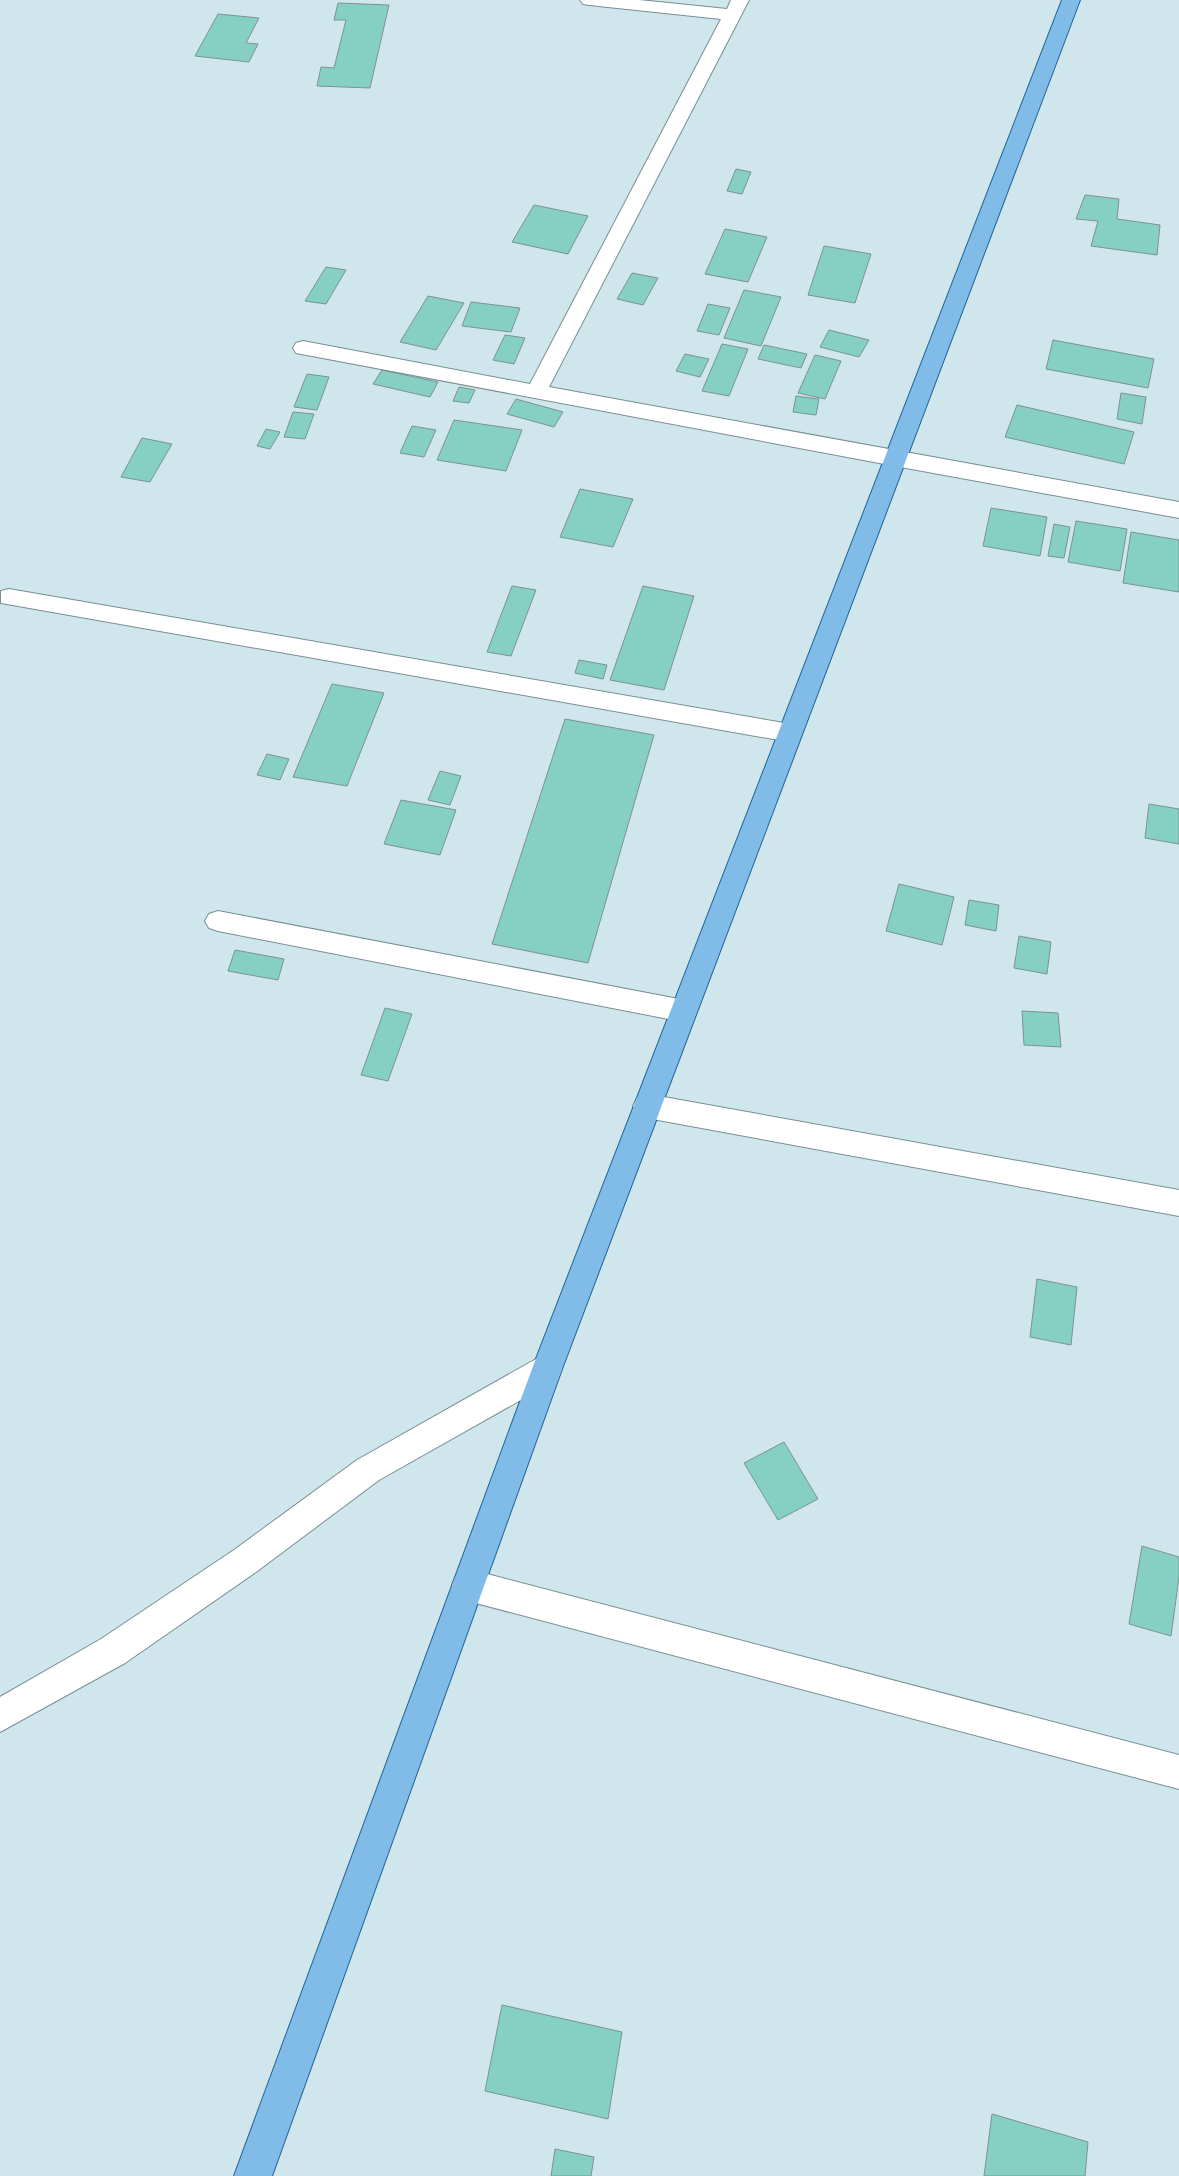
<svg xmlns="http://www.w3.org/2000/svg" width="1179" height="2176" viewBox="0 0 1179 2176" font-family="'IBM Plex Serif',serif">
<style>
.building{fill:#85d0c3;stroke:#7c938e}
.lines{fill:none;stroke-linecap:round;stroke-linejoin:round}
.minor-casing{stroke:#788f94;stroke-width:2}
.major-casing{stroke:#216494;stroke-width:2}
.minor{fill:#fff;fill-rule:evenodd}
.major{fill:#81bce8;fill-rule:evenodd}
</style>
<rect width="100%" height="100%" fill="#cee6ec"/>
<g class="building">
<path d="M338,3L389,5L370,88L317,86L321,67L334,68L346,20H334Z"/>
<path d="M218,14L259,18L246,43L258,44L249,62L195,56Z"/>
<path d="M736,169L751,172L742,194L727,191Z"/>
<path d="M1085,195L1119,199L1117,219L1160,225L1157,255L1091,246L1098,221L1076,219Z"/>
<path d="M534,205L588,216L568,254L512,242Z"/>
<path d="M725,229L767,237L748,282L705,274Z"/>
<path d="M824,246L871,254L855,303L808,295Z"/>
<path d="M326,267L346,270L326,304L305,301Z"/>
<path d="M632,273L658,278L643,305L617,299Z"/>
<path d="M744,290L781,297L761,346L724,338Z"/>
<path d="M428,296L464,303L436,350L400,342Z"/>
<path d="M471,302L520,308L511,332L462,326Z"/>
<path d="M708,304L730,308L719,335L697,331Z"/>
<path d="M829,330L869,340L859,357L820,347Z"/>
<path d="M505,335L525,338L514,364L493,360Z"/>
<path d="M1053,340L1154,359L1148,388L1046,369Z"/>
<path d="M722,344L748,349L729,396L702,391Z"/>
<path d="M764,345L807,354L801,368L758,359Z"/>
<path d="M685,354L709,359L700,377L676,371Z"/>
<path d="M815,355L841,361L825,399L798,393Z"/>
<path d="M382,370L438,382L430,397L373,384Z"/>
<path d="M307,374L329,377L317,410L294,407Z"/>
<path d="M459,387L475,390L469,403L453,401Z"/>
<path d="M1121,393L1146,397L1142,424L1117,419Z"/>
<path d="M796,396L819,399L816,415L793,412Z"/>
<path d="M516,399L563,412L554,427L507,414Z"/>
<path d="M1017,405L1134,432L1124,464L1005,437Z"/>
<path d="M293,412L314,414L305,439L284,437Z"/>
<path d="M454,420L522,430L506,471L437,460Z"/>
<path d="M412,426L436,430L424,457L400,453Z"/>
<path d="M266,429L280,432L270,449L257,446Z"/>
<path d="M142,438L172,444L150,482L121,477Z"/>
<path d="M580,489L633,499L613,547L560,537Z"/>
<path d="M991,508L1047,517L1040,556L983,546Z"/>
<path d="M1076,521L1127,529L1120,571L1068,562Z"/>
<path d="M1054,524L1070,527L1064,558L1048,556Z"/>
<path d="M1131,532L1179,540V592L1123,583Z"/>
<path d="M512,586L536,590L511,656L487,652Z"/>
<path d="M643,586L694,596L664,690L610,680Z"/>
<path d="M579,660L607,665L603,679L575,673Z"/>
<path d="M332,684L384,693L347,786L293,777Z"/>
<path d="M565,719L654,735L588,963L492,944Z"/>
<path d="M267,754L289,759L280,780L257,775Z"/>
<path d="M440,771L461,776L450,805L428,800Z"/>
<path d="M401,800L456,810L440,855L384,844Z"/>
<path d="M1149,804L1179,809V844L1145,838Z"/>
<path d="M899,884L954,897L942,945L886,931Z"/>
<path d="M969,900L999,905L996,931L965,925Z"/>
<path d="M1019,936L1051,942L1047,974L1014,968Z"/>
<path d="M235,950L284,959L278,980L228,971Z"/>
<path d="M385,1008L412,1014L388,1081L361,1075Z"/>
<path d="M1022,1011L1058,1013L1061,1047L1024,1045Z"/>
<path d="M1037,1279L1077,1287L1071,1345L1030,1337Z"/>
<path d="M784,1442L818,1499L778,1520L744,1463Z"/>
<path d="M1142,1546L1179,1557V1577L1171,1636L1129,1624Z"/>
<path d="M502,2005L622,2032L608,2119L485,2091Z"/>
<path d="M992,2114L1088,2142L1085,2176H984Z"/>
<path d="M555,2149L594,2157L591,2176H551Z"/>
</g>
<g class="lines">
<g class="minor-casing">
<g id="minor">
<path d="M580,0H639L727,9L731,0H749L549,387L1179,502V518L895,466L296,353L293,348L296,343L303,341L530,384L721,19L589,5L583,4Z"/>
<path d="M9,589L790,724L799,727L802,733L799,739L790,742L1,603V591Z"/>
<path d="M218,911L684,1000L693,1003L697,1011L693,1019L684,1022L218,931L209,928L205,921L209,914Z"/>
<path d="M647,1094L1179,1190V1216L647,1118L637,1114L633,1106L637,1098Z"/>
<path d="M547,1355L558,1359L562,1369L558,1379L379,1480L256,1572L125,1663L0,1732V1697L101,1639L234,1550L357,1460L536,1359Z"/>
<path d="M468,1569L1179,1755V1789L468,1601L457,1596L452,1585L457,1574Z"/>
</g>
</g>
<g class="major-casing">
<path id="major" d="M1062,0H1080L562,1369L272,2176H234L532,1369Z"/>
</g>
<use href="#minor" class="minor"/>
<use href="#major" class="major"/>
</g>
</svg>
